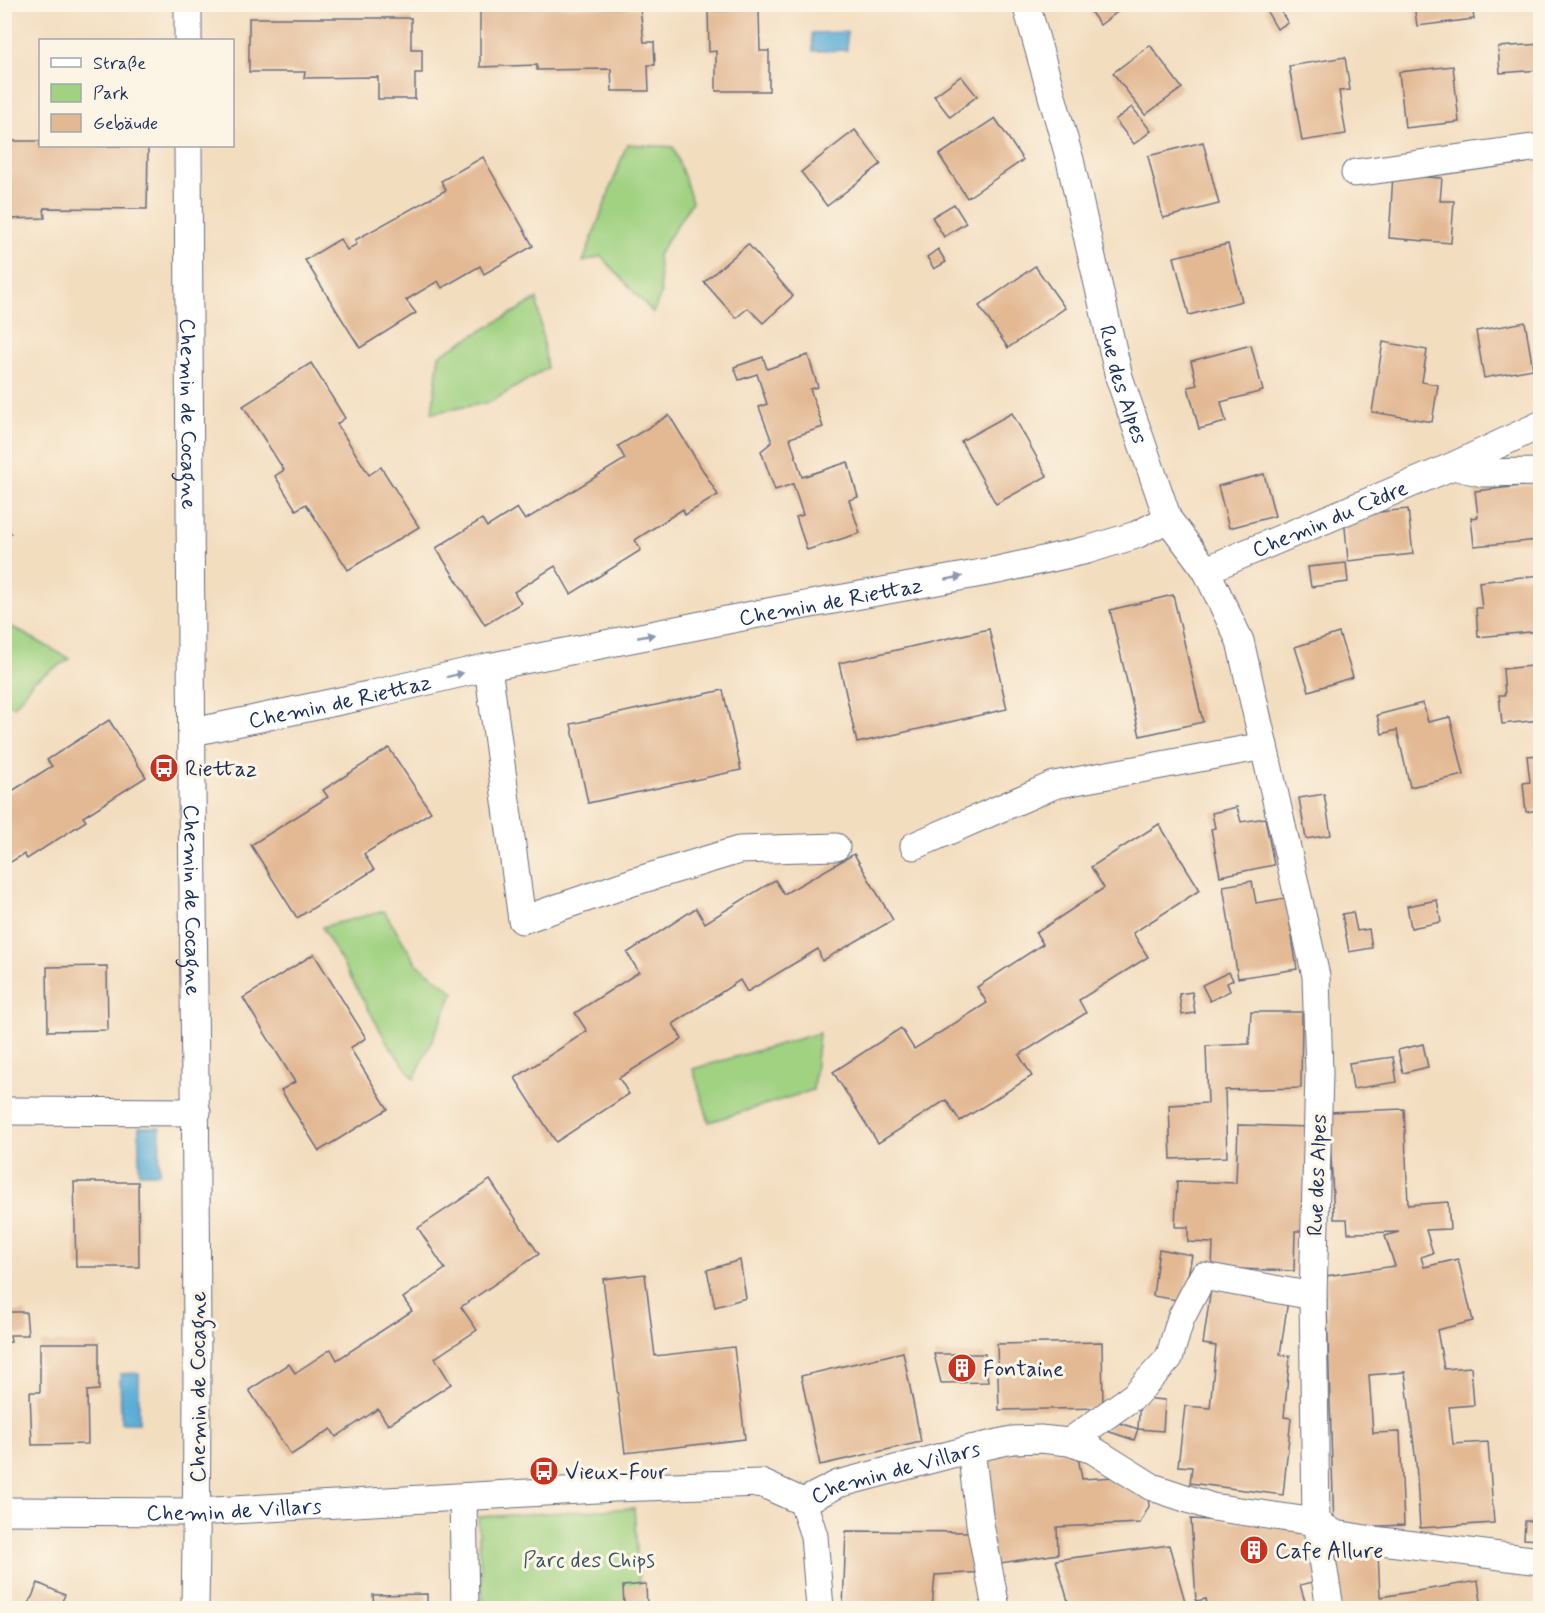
<svg xmlns="http://www.w3.org/2000/svg" width="1545" height="1613" viewBox="0 0 1545 1613" font-family="Mynerve,sans-serif">
<style>
.green{fill:#a0d282;stroke:#5e8070;stroke-width:1.5}
.water{fill:#5baed6;stroke:#3b6e9a;stroke-width:1.5}
.building{fill:#e3b994}
.lines{fill:none;stroke-linecap:round;stroke-linejoin:round}
.minor-casing{stroke:#676c80;stroke-width:29}
.minor{stroke:#fff;stroke-width:27}
.oneway{fill:#8d97ae}
.labels{text-anchor:middle;stroke-width:6;stroke-linejoin:round;paint-order:stroke}
.street-label{font-size:22px;fill:#1b2f5e;stroke:#fcf5e5}
.poi-label{font-size:22px;fill:#1b2f5e;stroke:#fcf5e5;text-anchor:start}
.park-label{font-size:22px;fill:#3c5867;stroke:#fcf5e5}
</style>
<rect width="100%" height="100%" fill="#fcf5e5"/>
<filter id="ink" filterUnits="userSpaceOnUse"><feTurbulence type="fractalNoise" baseFrequency=".0167" numOctaves="2"/><feDisplacementMap in="SourceGraphic" scale="12" xChannelSelector="R" yChannelSelector="G"/><feConvolveMatrix kernelMatrix="1 2 1 2 8 2 1 2 1" color-interpolation-filters="sRGB"/></filter>
<filter id="wash" filterUnits="userSpaceOnUse"><feTurbulence type="fractalNoise" baseFrequency=".008" numOctaves="4" result="noise"/><feDisplacementMap in="SourceGraphic" scale="24" xChannelSelector="R" yChannelSelector="G"/><feGaussianBlur stdDeviation="1.35" result="paint"/><feColorMatrix in="noise" values="0 0 0 0 0 0 0 0 0 0 0 0 0 0 0 0 0 1.4 0 .05"/><feComposite in="paint" operator="in"/></filter>
<g filter="url(#wash)">
<rect width="100%" height="100%" fill="#f3ddbf"/>
<g class="green">
<path d="M627,144L673,147L685,179L692,202L658,255L661,294L653,313L601,256L583,262Z"/>
<path d="M537,299L547,368L491,402L432,413L439,355Z"/>
<path d="M5,623L70,659L33,681L15,706L5,703Z"/>
<path d="M384,911L416,963L454,992L414,1079L387,1042L322,927Z"/>
<path d="M819,1033L813,1090L709,1122L693,1069Z"/>
<path d="M634,1508L641,1608H483L478,1517Z"/>
</g>
<g class="water">
<path d="M847,32V50L813,51L812,33Z"/>
<path d="M139,1127H160L159,1173H139Z"/>
<path d="M139,1373V1423H121L120,1374Z"/>
</g>
<g id="blocks">
<g class="building">
<path d="M1085,4H1128L1100,25Z"/>
<path d="M1414,4H1472L1474,19L1417,26Z"/>
<path d="M480,5L640,8L644,42H654L655,65H648L649,91H612L611,69L537,70V65L480,67Z"/>
<path d="M1271,5H1277L1288,23L1277,29L1265,8Z"/>
<path d="M759,10L760,51H769V91H716V51L709,52L708,11Z"/>
<path d="M249,18H411V49H422V73H415V99H378V77L304,78L305,72H249Z"/>
<path d="M1540,44V70L1500,73L1498,47Z"/>
<path d="M1150,45L1182,88L1145,115L1113,73Z"/>
<path d="M1345,57L1350,90L1339,91L1346,134L1302,141L1289,66Z"/>
<path d="M1453,66L1459,122L1405,128L1399,72Z"/>
<path d="M961,76L977,96L950,117L934,96Z"/>
<path d="M1132,107L1151,131L1134,144L1115,120Z"/>
<path d="M995,118L1023,160L967,198L939,155Z"/>
<path d="M855,130L881,164L827,206L801,172Z"/>
<path d="M4,141H40V146H148L147,209L44,208L45,218L4,219Z"/>
<path d="M1203,142L1219,204L1163,218L1148,156Z"/>
<path d="M483,157L533,246L484,274L480,266L442,288L438,281L406,300L416,313L360,348L305,260L340,239L347,250L357,244L355,240L446,190L441,181Z"/>
<path d="M1393,175L1442,178L1440,201H1454L1451,243L1389,238Z"/>
<path d="M954,204L966,223L944,237L932,217Z"/>
<path d="M748,244L793,296L763,323L748,308L736,318L704,282Z"/>
<path d="M1228,244L1242,301L1189,315L1174,257Z"/>
<path d="M938,249L946,262L934,269L927,257Z"/>
<path d="M1035,266L1065,308L1008,348L979,306Z"/>
<path d="M1525,322L1533,369L1484,378L1476,331Z"/>
<path d="M1383,342L1427,350L1422,382L1438,385L1432,422L1372,412Z"/>
<path d="M1251,345L1263,391L1221,402L1226,422L1199,429L1188,387L1197,385L1191,361Z"/>
<path d="M808,355L818,387L810,389L823,427L790,438L802,477L848,462L858,497L849,500L860,533L807,550L796,517L803,515L793,484L775,490L761,451L772,442L759,407L767,404L757,374L739,380L734,367L763,357L767,369Z"/>
<path d="M311,363L345,418L337,424L369,475L381,467L419,527L348,570L306,504L296,510L275,476L284,470L243,406Z"/>
<path d="M1012,413L1047,476L996,504L961,441Z"/>
<path d="M669,415L718,495L685,515L683,509L635,540L641,550L571,594L555,566L514,592L521,603L485,625L436,548L482,519L487,527L517,508L525,520L625,459L618,446Z"/>
<path d="M1264,474L1275,516L1229,528L1218,486Z"/>
<path d="M1540,484V540L1474,546L1471,518L1478,517L1475,491Z"/>
<path d="M1408,509L1413,554L1348,561L1344,516Z"/>
<path d="M4,523L11,533L4,537Z"/>
<path d="M1346,563L1348,582L1311,587L1308,567Z"/>
<path d="M1540,575V631L1478,637L1476,608H1482L1479,582Z"/>
<path d="M1173,595L1203,722L1140,736L1110,610Z"/>
<path d="M989,629L1007,709L857,743L839,663Z"/>
<path d="M1339,633L1353,677L1309,691L1295,647Z"/>
<path d="M1540,665V720L1502,724L1499,695H1505L1503,669Z"/>
<path d="M723,690L741,770L588,803L571,724Z"/>
<path d="M1423,703L1428,722L1450,717L1464,775L1410,787L1397,730L1382,734L1377,715Z"/>
<path d="M109,720L146,777L83,817L86,821L27,859L24,854L4,866V796L52,766L47,760Z"/>
<path d="M389,748L431,812L364,854L374,870L297,918L251,845L328,797L323,790Z"/>
<path d="M1540,755V810L1526,812L1523,783L1530,782L1527,756Z"/>
<path d="M1324,794L1331,835L1306,839L1299,798Z"/>
<path d="M1237,807L1241,822L1265,818L1274,865L1220,876L1211,829L1215,828L1212,813Z"/>
<path d="M1159,824L1200,890L1133,933L1148,957L1079,1000L1086,1013L1019,1055L1032,1076L960,1121L946,1100L878,1143L833,1072L901,1028L914,1049L987,1003L977,987L1043,944L1036,933L1104,888L1091,867Z"/>
<path d="M854,854L893,920L822,961L818,949L747,992L740,980L673,1024L682,1039L619,1078L629,1094L556,1142L515,1078L587,1031L575,1013L639,972L627,953L696,908L705,923L775,880L784,894Z"/>
<path d="M1252,881L1256,903L1286,898L1297,969L1238,978L1223,886Z"/>
<path d="M1437,900L1441,922L1411,928L1407,906Z"/>
<path d="M1353,912L1357,931L1369,929L1372,948L1349,952L1342,914Z"/>
<path d="M314,954L366,1038L350,1048L388,1109L319,1151L281,1090L295,1082L243,998Z"/>
<path d="M107,966L108,1030L48,1031L47,967Z"/>
<path d="M1229,972L1233,980L1227,983L1230,991L1210,1001L1202,985Z"/>
<path d="M1192,992L1195,1013L1182,1015L1179,994Z"/>
<path d="M1251,1012H1302L1301,1088L1225,1090L1227,1157L1171,1159L1169,1105L1208,1103L1206,1046L1249,1044Z"/>
<path d="M1423,1044L1428,1067L1403,1073L1398,1050Z"/>
<path d="M1393,1057L1397,1082L1353,1089L1349,1063Z"/>
<path d="M1404,1109L1408,1205L1448,1202L1450,1229L1426,1230L1433,1253L1421,1257L1424,1267L1458,1259L1473,1321L1437,1330L1444,1369L1471,1367L1474,1405L1449,1407L1453,1444L1488,1442L1494,1523L1420,1528L1416,1463L1405,1372L1369,1375L1373,1433L1400,1432L1404,1525L1334,1528L1326,1276L1395,1266L1385,1236L1399,1232L1348,1233L1347,1219H1334L1329,1112Z"/>
<path d="M1238,1125L1311,1127L1308,1231H1295L1294,1271L1212,1268L1213,1243L1188,1242V1227H1175L1177,1181L1236,1183Z"/>
<path d="M490,1180L539,1254L461,1307L477,1330L435,1358L451,1384L388,1425L378,1409L336,1437L331,1429L291,1455L249,1390L289,1364L295,1373L331,1349L337,1360L412,1311L403,1298L445,1269L418,1228Z"/>
<path d="M74,1182H138L139,1267H76Z"/>
<path d="M1159,1249L1192,1255L1183,1301L1153,1296Z"/>
<path d="M740,1260L746,1298L715,1307L707,1270Z"/>
<path d="M645,1274L655,1356L734,1347L745,1439L625,1453L603,1279Z"/>
<path d="M1211,1288L1288,1300L1280,1355L1290,1356L1284,1417L1291,1418L1283,1495L1190,1483L1192,1467L1178,1466L1185,1406L1210,1408L1216,1346L1203,1344Z"/>
<path d="M4,1305H7L8,1312H26L28,1335H10L11,1342L4,1343Z"/>
<path d="M1102,1342L1103,1408L999,1410L997,1344Z"/>
<path d="M40,1343H99V1390L87,1391L88,1444L32,1445L30,1392H40Z"/>
<path d="M903,1352L921,1442L820,1465L801,1376Z"/>
<path d="M934,1354H985L988,1382L941,1383Z"/>
<path d="M1140,1398L1165,1400L1163,1431L1138,1429Z"/>
<path d="M1111,1420L1138,1429L1134,1440L1107,1431Z"/>
<path d="M1077,1451L1082,1479L1116,1477L1147,1490L1149,1506L1140,1523L1057,1527L1058,1554L994,1564L985,1455Z"/>
<path d="M1191,1519L1312,1526L1320,1580L1300,1585L1307,1608H1208L1206,1599L1196,1601Z"/>
<path d="M1525,1521H1540V1540L1524,1539Z"/>
<path d="M846,1531L978,1532L984,1572L935,1575L932,1608H843Z"/>
<path d="M1169,1545L1187,1608H1070L1056,1560Z"/>
<path d="M1378,1552L1380,1597L1478,1581L1482,1608H1339L1336,1555Z"/>
<path d="M38,1583L65,1595L62,1601L79,1608H27Z"/>
<path d="M646,1584L647,1608H624L623,1586Z"/>
<path d="M427,1594V1608H374L373,1595Z"/>
</g>
</g>
</g>
<g filter="url(#ink)">
<use href="#blocks" fill-opacity="0" stroke="#676c80" stroke-width="1.5"/>
<g class="lines">
<g class="minor-casing">
<g id="minor">
<path d="M187,4L188,8V40"/>
<path id="s1" d="M1026,4L1070,160L1119,377L1168,519L1206,570L1240,641L1316,976L1319,1073L1313,1296L1316,1522L1330,1608"/>
<path id="s2" d="M188,146C188,359 191,572 192,785C194,1060 200,1334 195,1608"/>
<path d="M1355,173L1540,147"/>
<path d="M1453,466L1540,425"/>
<path id="s3" d="M1206,570L1453,466L1483,473L1540,472"/>
<path d="M488,667L522,920L633,882L739,850L836,847"/>
<path id="s4" d="M193,732L373,694L488,667L778,610L998,570L1087,550L1136,535L1168,519"/>
<path d="M914,846L1054,785L1264,746"/>
<path d="M4,1111L197,1112"/>
<path d="M1069,1442L1135,1395L1169,1358L1181,1318L1203,1276L1313,1296"/>
<path d="M971,1449L980,1524L996,1608"/>
<path d="M463,1497L465,1608"/>
<path id="s5" d="M803,1502L838,1484L971,1449L1012,1440L1040,1439L1069,1442L1093,1450L1152,1487L1212,1507L1316,1522L1335,1534L1366,1539L1540,1561"/>
<path d="M803,1502L814,1536L820,1608"/>
<path id="s6" d="M4,1511L197,1512L615,1488L761,1483L803,1502"/>
</g>
</g>
<use href="#minor" class="minor"/>
</g>
<defs><path id="oneway-solid" d="M-6-.8H1V-3.2L6.5 0L1 3.2V.8H-6Z" transform="scale(1.5)"/></defs>
<g class="oneway">
<use href="#oneway-solid" transform="translate(954 578) rotate(-10)"/>
<use href="#oneway-solid" transform="translate(646 636) rotate(-11)"/>
<use href="#oneway-solid" transform="translate(455 675) rotate(-14)"/>
</g>
</g>
<defs>
<g id="bus-disc" transform="scale(1.5)"><circle r="9.5" fill="#c8321e" stroke="#fcf5e5"/><path d="M-5-6H5V4H4V6H2V4H-2V6H-4V4H-5ZM-3.5-4V0h7V-4ZM-3.5 1.2v1.5H-2V1.2ZM2 1.2v1.5H3.5V1.2Z" fill="#fff"/></g>
<g id="building-disc" transform="scale(1.5)"><circle r="9.5" fill="#c8321e" stroke="#fcf5e5"/><path d="M-4-6H4V6H1V3H-1V6H-4ZM-2.5-4.3h1.7v1.8h-1.7ZM.8-4.3h1.7v1.8H.8ZM-2.5-1h1.7V.8h-1.7ZM.8-1h1.7V.8H.8Z" fill="#fff"/></g>
</defs>
<g fill-rule="evenodd">
<use href="#bus-disc" x="164" y="768"/>
<use href="#building-disc" x="962" y="1368"/>
<use href="#bus-disc" x="544" y="1471"/>
<use href="#building-disc" x="1254" y="1550"/>
</g>
<g class="labels">
<g class="street-label">
<text dy="8" stroke="none"><textPath href="#s1" startOffset="393">Rue des Alpes</textPath></text>
<text dy="8" stroke="none"><textPath href="#s2" startOffset="268">Chemin de Cocagne</textPath></text>
<text dy="8" stroke="none"><textPath href="#s3" startOffset="134">Chemin du Cèdre</textPath></text>
<text dy="8" stroke="none"><textPath href="#s4" startOffset="651">Chemin de Riettaz</textPath></text>
<text dy="8" stroke="none"><textPath href="#s4" startOffset="150">Chemin de Riettaz</textPath></text>
<text dy="8" stroke="none"><textPath href="#s2" startOffset="754">Chemin de Cocagne</textPath></text>
<text transform="translate(1316 1175) rotate(-88)" y="8">Rue des Alpes</text>
<text transform="translate(197 1387) rotate(-90)" y="8">Chemin de Cocagne</text>
<text dy="8" stroke="none"><textPath href="#s5" startOffset="98">Chemin de Villars</textPath></text>
<text dy="8" stroke="none"><textPath href="#s6" startOffset="230">Chemin de Villars</textPath></text>
</g>
<g class="poi-label">
<text x="185" y="776">Riettaz</text>
<text x="983" y="1376">Fontaine</text>
<text x="565" y="1479">Vieux-Four</text>
<text x="1275" y="1558">Cafe Allure</text>
</g>
<g class="park-label">
<text x="589" y="1567">Parc des Chips</text>
</g>
</g>
<rect width="1545" height="1613" fill="none" stroke="#fcf5e5" stroke-width="24"/>
<rect x="39" y="39" width="195" height="108" fill="#fcf5e5" stroke="#a2a6af" stroke-width="1.5"/>
<rect x="51" y="58" width="30" height="9" fill="#ffffff" stroke="#a2a6af" stroke-width="1.5"/>
<text x="93" y="69" font-size="18" fill="#1b2f5e">Straße</text>
<rect x="51" y="84" width="30" height="18" fill="#a0d282" stroke="#a2a6af" stroke-width="1.5"/>
<text x="93" y="99" font-size="18" fill="#1b2f5e">Park</text>
<rect x="51" y="114" width="30" height="18" fill="#e3b994" stroke="#a2a6af" stroke-width="1.5"/>
<text x="93" y="129" font-size="18" fill="#1b2f5e">Gebäude</text>
</svg>
